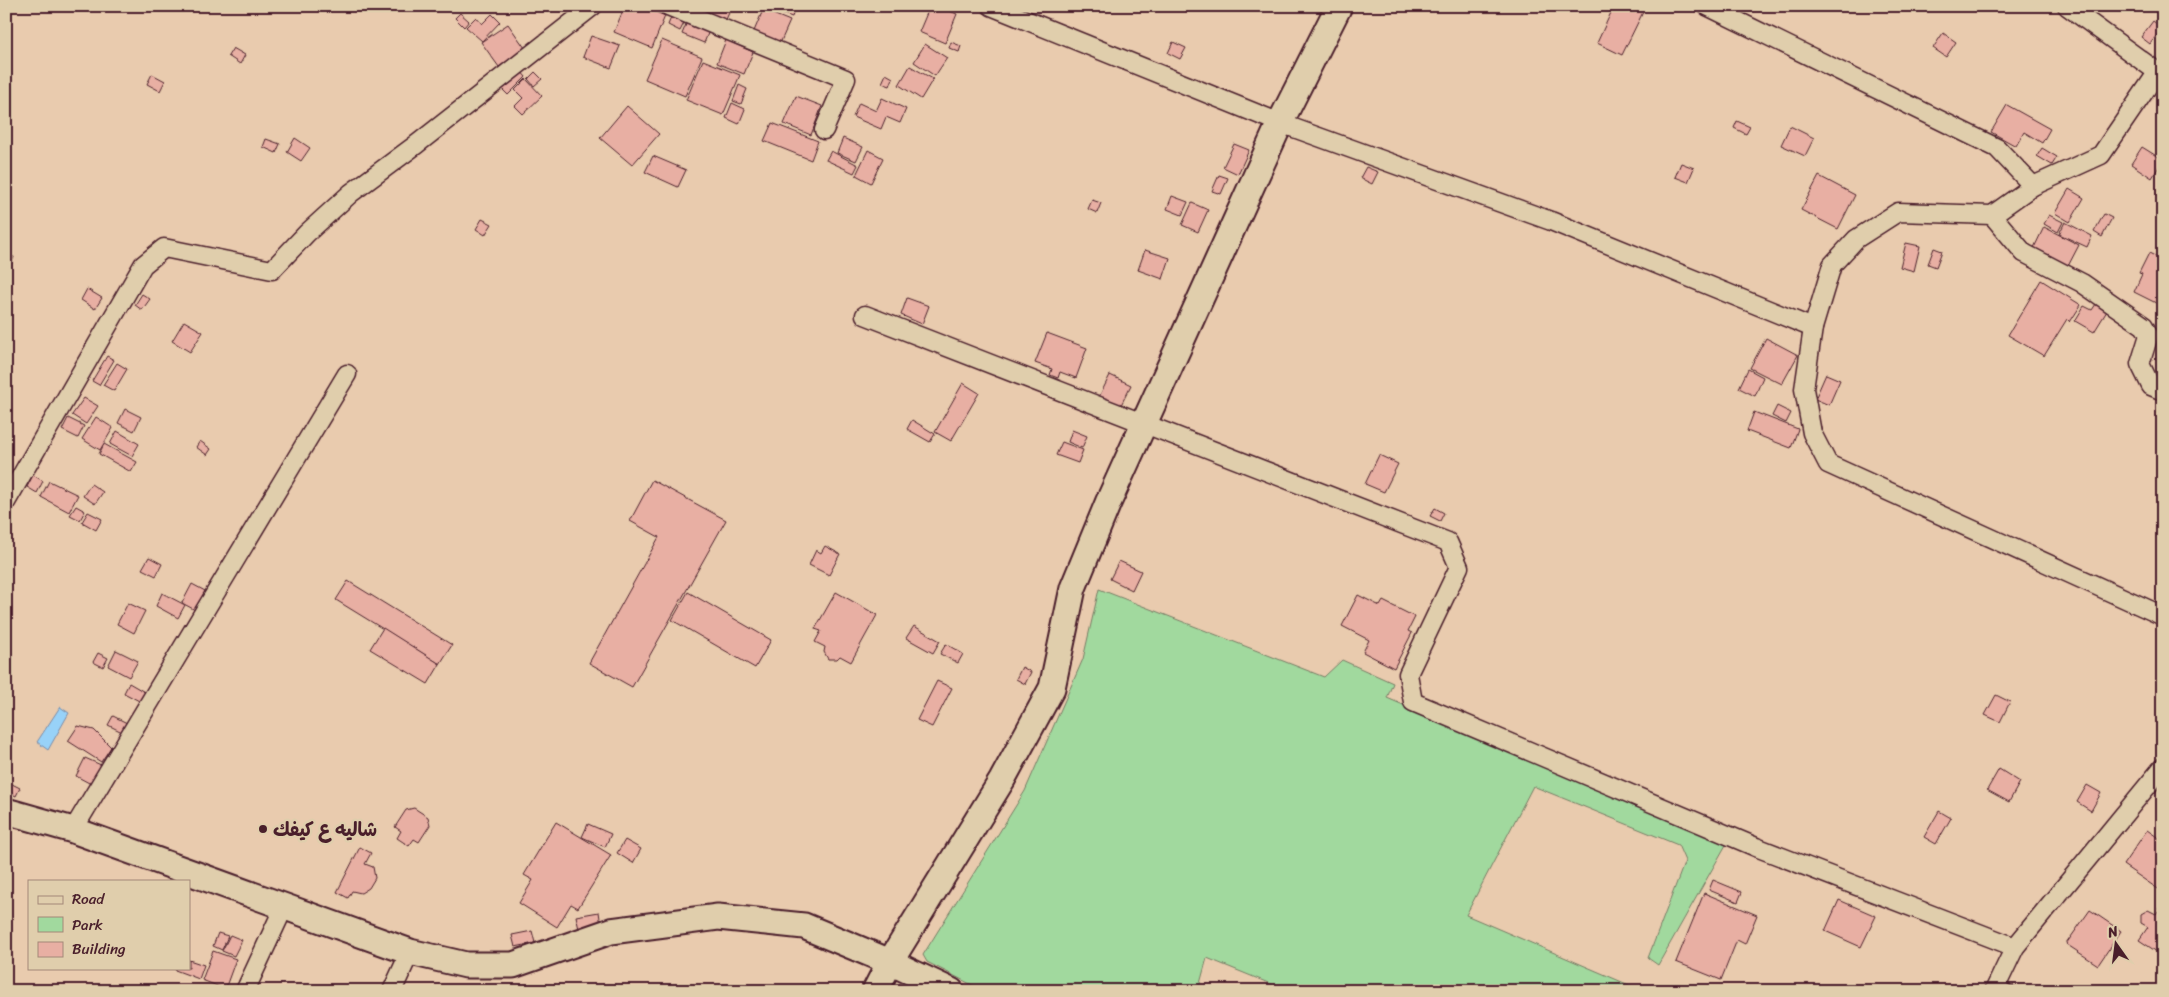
<svg xmlns="http://www.w3.org/2000/svg" width="2169" height="997" viewBox="0 0 2169 997" font-family="Sriracha,'Playpen Sans Arabic',sans-serif">
<style>
.green{fill:#a1d99e;stroke:#767c64}
.water{fill:#98d2f8;stroke:#798aa6}
.building{fill:#e8afa3;stroke:#4a1f2b}
.lines{fill:none;stroke-linecap:round;stroke-linejoin:round}
.lane-casing{stroke:#4a1f2b;stroke-width:12}
.street-casing{stroke:#4a1f2b;stroke-width:21}
.secondary-casing{stroke:#4a1f2b;stroke-width:29}
.lane{stroke:#e0ceac;stroke-width:9}
.street{stroke:#e0ceac;stroke-width:18}
.secondary{stroke:#e0ceac;stroke-width:25}
.poi-dot{fill:#4a1f2b;stroke:#e0ceac;stroke-width:2}
.labels{text-anchor:middle;stroke-width:5;stroke-linejoin:round;paint-order:stroke}
.poi-label{font-size:19px;font-weight:bold;fill:#4a1f2b;stroke:#e0ceac;text-anchor:start}
</style>
<rect width="100%" height="100%" fill="#e9cbae"/>
<filter id="ink" filterUnits="userSpaceOnUse"><feTurbulence type="fractalNoise" baseFrequency=".02" numOctaves="2"/><feDisplacementMap in="SourceGraphic" scale="10" xChannelSelector="R" yChannelSelector="G"/><feConvolveMatrix kernelMatrix="1 2 1 2 8 2 1 2 1" color-interpolation-filters="sRGB"/></filter>
<g filter="url(#ink)">
<path class="green" d="M1099,589L1324,677L1342,660L1393,683L1387,698L1727,843L1658,965L1648,958L1685,861L1678,845L1533,786L1466,915L1643,991H1288L1207,958L1198,991H984L927,962L923,955L1025,791L1083,659Z"/>
<path class="water" d="M60,707L69,713L48,750L37,742Z"/>
<g class="building">
<path d="M625,6H642L665,16L652,48L614,32Z"/>
<path d="M706,6H732L724,24L702,14Z"/>
<path d="M768,6H796L792,17L767,8Z"/>
<path d="M930,6H938L957,14L945,43L919,32Z"/>
<path d="M1614,6H1631L1643,12L1622,55L1597,43Z"/>
<path d="M763,10L790,21L778,48L752,36Z"/>
<path d="M460,13L469,21L464,27L455,18Z"/>
<path d="M492,14L500,22L482,41L466,27L476,17L482,24Z"/>
<path d="M672,15L685,21L680,31L668,25Z"/>
<path d="M2153,21L2162,28L2150,44L2141,37Z"/>
<path d="M687,22L709,31L704,43L682,34Z"/>
<path d="M508,24L525,48L499,67L481,42Z"/>
<path d="M1943,33L1956,42L1946,57L1933,48Z"/>
<path d="M591,36L620,46L611,68L583,57Z"/>
<path d="M662,40L702,57L685,96L645,79Z"/>
<path d="M726,40L753,52L744,74L717,63Z"/>
<path d="M951,42L961,46L959,52L949,48Z"/>
<path d="M1173,42L1186,48L1180,59L1168,53Z"/>
<path d="M925,44L947,58L935,76L914,62Z"/>
<path d="M233,48L245,55L240,64L228,56Z"/>
<path d="M703,60L740,75L723,115L686,100Z"/>
<path d="M910,66L933,79L921,99L899,85Z"/>
<path d="M520,70L526,77L508,95L501,88Z"/>
<path d="M535,72L542,79L534,86L528,79Z"/>
<path d="M152,74L165,81L160,91L147,84Z"/>
<path d="M886,74L893,78L890,86L882,83Z"/>
<path d="M526,79L542,96L523,114L515,106L523,98L515,90Z"/>
<path d="M739,85L747,89L741,104L733,101Z"/>
<path d="M796,96L822,106L811,135L784,124Z"/>
<path d="M882,98L906,109L900,123L886,117L881,129L853,117L859,103L876,111Z"/>
<path d="M732,103L745,109L739,124L726,118Z"/>
<path d="M2007,105L2050,129L2042,143L2024,132L2016,146L1991,132Z"/>
<path d="M627,106L659,134L632,165L600,138Z"/>
<path d="M1737,121L1750,127L1746,134L1734,128Z"/>
<path d="M772,123L818,141L811,160L764,141Z"/>
<path d="M1790,126L1814,138L1805,156L1781,145Z"/>
<path d="M295,138L310,148L301,161L287,152Z"/>
<path d="M843,138L863,147L856,161L837,153Z"/>
<path d="M266,139L280,144L276,153L263,147Z"/>
<path d="M1234,144L1249,150L1238,174L1223,167Z"/>
<path d="M2142,147L2163,160L2152,178L2131,164Z"/>
<path d="M2042,148L2057,157L2052,165L2037,156Z"/>
<path d="M868,150L883,158L871,183L856,175Z"/>
<path d="M831,151L858,165L854,173L826,160Z"/>
<path d="M653,156L686,170L678,187L645,172Z"/>
<path d="M1681,163L1694,168L1688,182L1675,177Z"/>
<path d="M1366,167L1378,172L1372,184L1360,178Z"/>
<path d="M1219,175L1228,178L1221,194L1212,191Z"/>
<path d="M1819,176L1855,195L1838,229L1801,210Z"/>
<path d="M2069,189L2084,198L2070,222L2055,213Z"/>
<path d="M1172,196L1188,202L1182,215L1167,209Z"/>
<path d="M1092,200L1101,203L1097,213L1088,209Z"/>
<path d="M1192,203L1208,210L1198,232L1182,225Z"/>
<path d="M2104,214L2112,218L2102,237L2094,232Z"/>
<path d="M2049,215L2063,222L2058,232L2044,224Z"/>
<path d="M482,219L492,224L485,235L476,229Z"/>
<path d="M2065,222L2092,236L2087,247L2059,234Z"/>
<path d="M2044,227L2079,245L2066,270L2032,252Z"/>
<path d="M1906,243L1920,246L1914,271L1900,267Z"/>
<path d="M1934,248L1942,251L1936,267L1928,264Z"/>
<path d="M1145,250L1170,258L1163,279L1138,270Z"/>
<path d="M2149,253L2163,260V295L2158,304L2134,292L2142,274L2139,273Z"/>
<path d="M6,254L14,257L10,267L6,265Z"/>
<path d="M2041,280L2081,305L2070,322L2067,319L2044,356L2008,335Z"/>
<path d="M87,289L102,298L95,309L81,300Z"/>
<path d="M142,294L150,299L142,310L135,305Z"/>
<path d="M907,298L929,306L922,324L901,315Z"/>
<path d="M2096,304L2107,311L2094,332L2075,321L2084,306L2092,310Z"/>
<path d="M184,321L203,332L190,352L172,341Z"/>
<path d="M1047,333L1087,348L1076,378L1060,372L1058,378L1050,375L1052,369L1035,363Z"/>
<path d="M1766,338L1798,355L1782,384L1750,368Z"/>
<path d="M107,356L114,360L99,385L92,381Z"/>
<path d="M117,363L127,369L114,391L103,385Z"/>
<path d="M1748,369L1763,377L1755,396L1739,388Z"/>
<path d="M1826,374L1840,380L1829,405L1815,399Z"/>
<path d="M1110,375L1131,385L1120,407L1099,397Z"/>
<path d="M963,383L979,393L951,441L935,432Z"/>
<path d="M84,398L98,406L86,424L72,415Z"/>
<path d="M1777,406L1791,413L1786,423L1772,416Z"/>
<path d="M125,409L141,417L134,431L118,423Z"/>
<path d="M1754,412L1798,429L1791,448L1747,431Z"/>
<path d="M96,417L113,428L100,450L82,439Z"/>
<path d="M68,418L84,426L78,438L62,430Z"/>
<path d="M912,420L935,434L930,442L907,429Z"/>
<path d="M1072,430L1087,436L1082,448L1068,442Z"/>
<path d="M117,431L139,444L132,456L110,444Z"/>
<path d="M200,441L211,449L207,455L196,447Z"/>
<path d="M1062,442L1083,450L1078,463L1056,455Z"/>
<path d="M104,444L137,462L131,472L99,454Z"/>
<path d="M1379,455L1398,464L1384,492L1365,484Z"/>
<path d="M33,475L43,481L37,493L27,487Z"/>
<path d="M652,480L726,520L632,687L589,663L659,537L630,521Z"/>
<path d="M49,481L78,495L69,512L41,497Z"/>
<path d="M91,484L103,492L95,504L83,496Z"/>
<path d="M76,506L85,511L80,520L70,515Z"/>
<path d="M1435,508L1444,513L1440,521L1430,516Z"/>
<path d="M88,512L102,519L96,530L82,522Z"/>
<path d="M825,546L840,554L829,575L809,565L816,550L821,553Z"/>
<path d="M149,557L162,564L156,576L142,569Z"/>
<path d="M1119,561L1141,571L1132,590L1110,579Z"/>
<path d="M348,581L452,645L440,664L336,600Z"/>
<path d="M192,584L207,592L197,611L182,603Z"/>
<path d="M688,592L771,640L755,668L672,620Z"/>
<path d="M836,592L877,615L851,662L840,656L837,659H828L824,652L825,647L815,642L821,631L815,629Z"/>
<path d="M162,593L185,605L178,618L156,606Z"/>
<path d="M1358,595L1380,606L1383,601L1415,617L1408,631L1412,633L1394,668L1363,652L1369,640L1342,626Z"/>
<path d="M128,603L145,611L134,633L117,624Z"/>
<path d="M914,626L940,641L933,653L906,638Z"/>
<path d="M383,628L440,664L428,684L370,649Z"/>
<path d="M946,644L963,654L958,663L940,654Z"/>
<path d="M116,650L138,661L129,677L108,666Z"/>
<path d="M98,653L108,658L103,667L93,662Z"/>
<path d="M1022,667L1031,672L1025,684L1016,679Z"/>
<path d="M937,681L952,688L932,727L917,720Z"/>
<path d="M129,683L148,694L143,703L124,693Z"/>
<path d="M1996,695L2010,702L2000,722L1985,715Z"/>
<path d="M113,716L127,723L122,732L108,725Z"/>
<path d="M78,726L94,730L111,747L101,762L68,741Z"/>
<path d="M85,758L101,765L91,784L76,776Z"/>
<path d="M1999,769L2020,782L2009,802L1987,790Z"/>
<path d="M10,783L20,788L16,796L6,791Z"/>
<path d="M2087,785L2101,793L2091,811L2077,802Z"/>
<path d="M414,808L428,817L430,825L419,842L414,839L409,846L397,838L401,831L395,827L406,810Z"/>
<path d="M1939,811L1951,818L1936,844L1924,837Z"/>
<path d="M556,822L611,855L578,908L571,904L557,927L519,903L533,880L524,875Z"/>
<path d="M588,824L611,834L605,847L582,837Z"/>
<path d="M2147,830L2163,841V882L2158,889L2123,865Z"/>
<path d="M625,840L641,849L633,863L617,853Z"/>
<path d="M360,847L371,853L365,864L373,867L375,878L369,888L361,893L352,891L348,898L337,892Z"/>
<path d="M1713,880L1742,892L1738,902L1709,890Z"/>
<path d="M1704,893L1757,915L1745,944L1737,940L1721,980L1676,962Z"/>
<path d="M1839,900L1876,916L1861,947L1825,931Z"/>
<path d="M2163,903V956L2139,940L2148,927L2141,923V914L2148,910L2156,914Z"/>
<path d="M2090,910L2121,931L2098,965L2066,944Z"/>
<path d="M599,912L601,925L579,929L576,916Z"/>
<path d="M532,931L535,943L515,947L512,935Z"/>
<path d="M218,933L228,936L222,950L213,946Z"/>
<path d="M230,935L242,940L234,956L222,951Z"/>
<path d="M213,951L236,959L225,989L202,980Z"/>
<path d="M189,960L204,965L199,979L175,970L176,968H189Z"/>
</g>
<g class="lines">
<g class="lane-casing">
<path id="lane" d="M1998,985L2011,991"/>
</g>
<g class="street-casing">
<g id="street">
<path d="M668,6L846,79L824,130"/>
<path d="M991,6L1280,123L1551,221L1813,328"/>
<path d="M1707,6L1997,148L2033,186"/>
<path d="M2067,6L2163,76"/>
<path d="M2157,73L2101,155L2033,186L1992,215L1898,212L1856,239L1832,265L1813,328L1804,389L1812,433L1828,464L2163,616"/>
<path d="M1992,215L2024,253L2082,283L2144,326L2149,335L2140,364L2151,386L2163,391"/>
<path d="M865,315L1448,542L1459,567L1408,674L1413,702L1756,847L2015,947"/>
<path d="M6,502L143,265L164,248L272,270L307,233L351,193L417,144L593,6"/>
<path d="M73,830L347,374"/>
<path d="M245,991L284,907"/>
<path d="M392,991L410,952"/>
<path d="M1994,991L2015,947L2163,767"/>
</g>
</g>
<g class="secondary-casing">
<g id="secondary">
<path d="M6,811L73,830L410,952L466,965H513L611,931L718,917L804,926L890,962L951,991"/>
<path d="M875,991L890,962L1002,780L1052,688L1073,588L1108,503L1280,123L1339,6"/>
</g>
</g>
<use href="#lane" class="lane"/>
<use href="#street" class="street"/>
<use href="#secondary" class="secondary"/>
</g>
</g>
<circle class="poi-dot" cx="263" cy="829" r="5"/>
<g class="labels">
<g class="poi-label">
<text x="273" y="836">شاليه ع كيفك</text>
</g>
</g>
<rect width="2169" height="997" fill="none" stroke="#e0ceac" stroke-width="25"/>
<rect x="12" y="12" width="2144" height="972" fill="none" stroke="#4a1f2b" stroke-width="2" filter="url(#ink)"/>
<rect x="28" y="880" width="162" height="90" fill="#e0ceac" stroke="#a48878"/>
<rect x="38" y="896" width="25" height="8" fill="#e0ceac" stroke="#a48878"/>
<text x="72" y="904" font-size="15" fill="#4a1f2b">Road</text>
<rect x="38" y="917" width="25" height="15" fill="#a1d99e" stroke="#a48878"/>
<text x="72" y="930" font-size="15" fill="#4a1f2b">Park</text>
<rect x="38" y="942" width="25" height="15" fill="#e8afa3" stroke="#a48878"/>
<text x="72" y="954" font-size="15" fill="#4a1f2b">Building</text>
<g transform="translate(2116 944) rotate(346)" stroke="#e0ceac" stroke-width="4" paint-order="stroke">
<path d="M0-4L9 19L0 12L-9 19Z" fill="#4a1f2b"/>
<text y="-8" font-size="14" font-weight="bold" text-anchor="middle" fill="#4a1f2b">N</text>
</g>
</svg>
